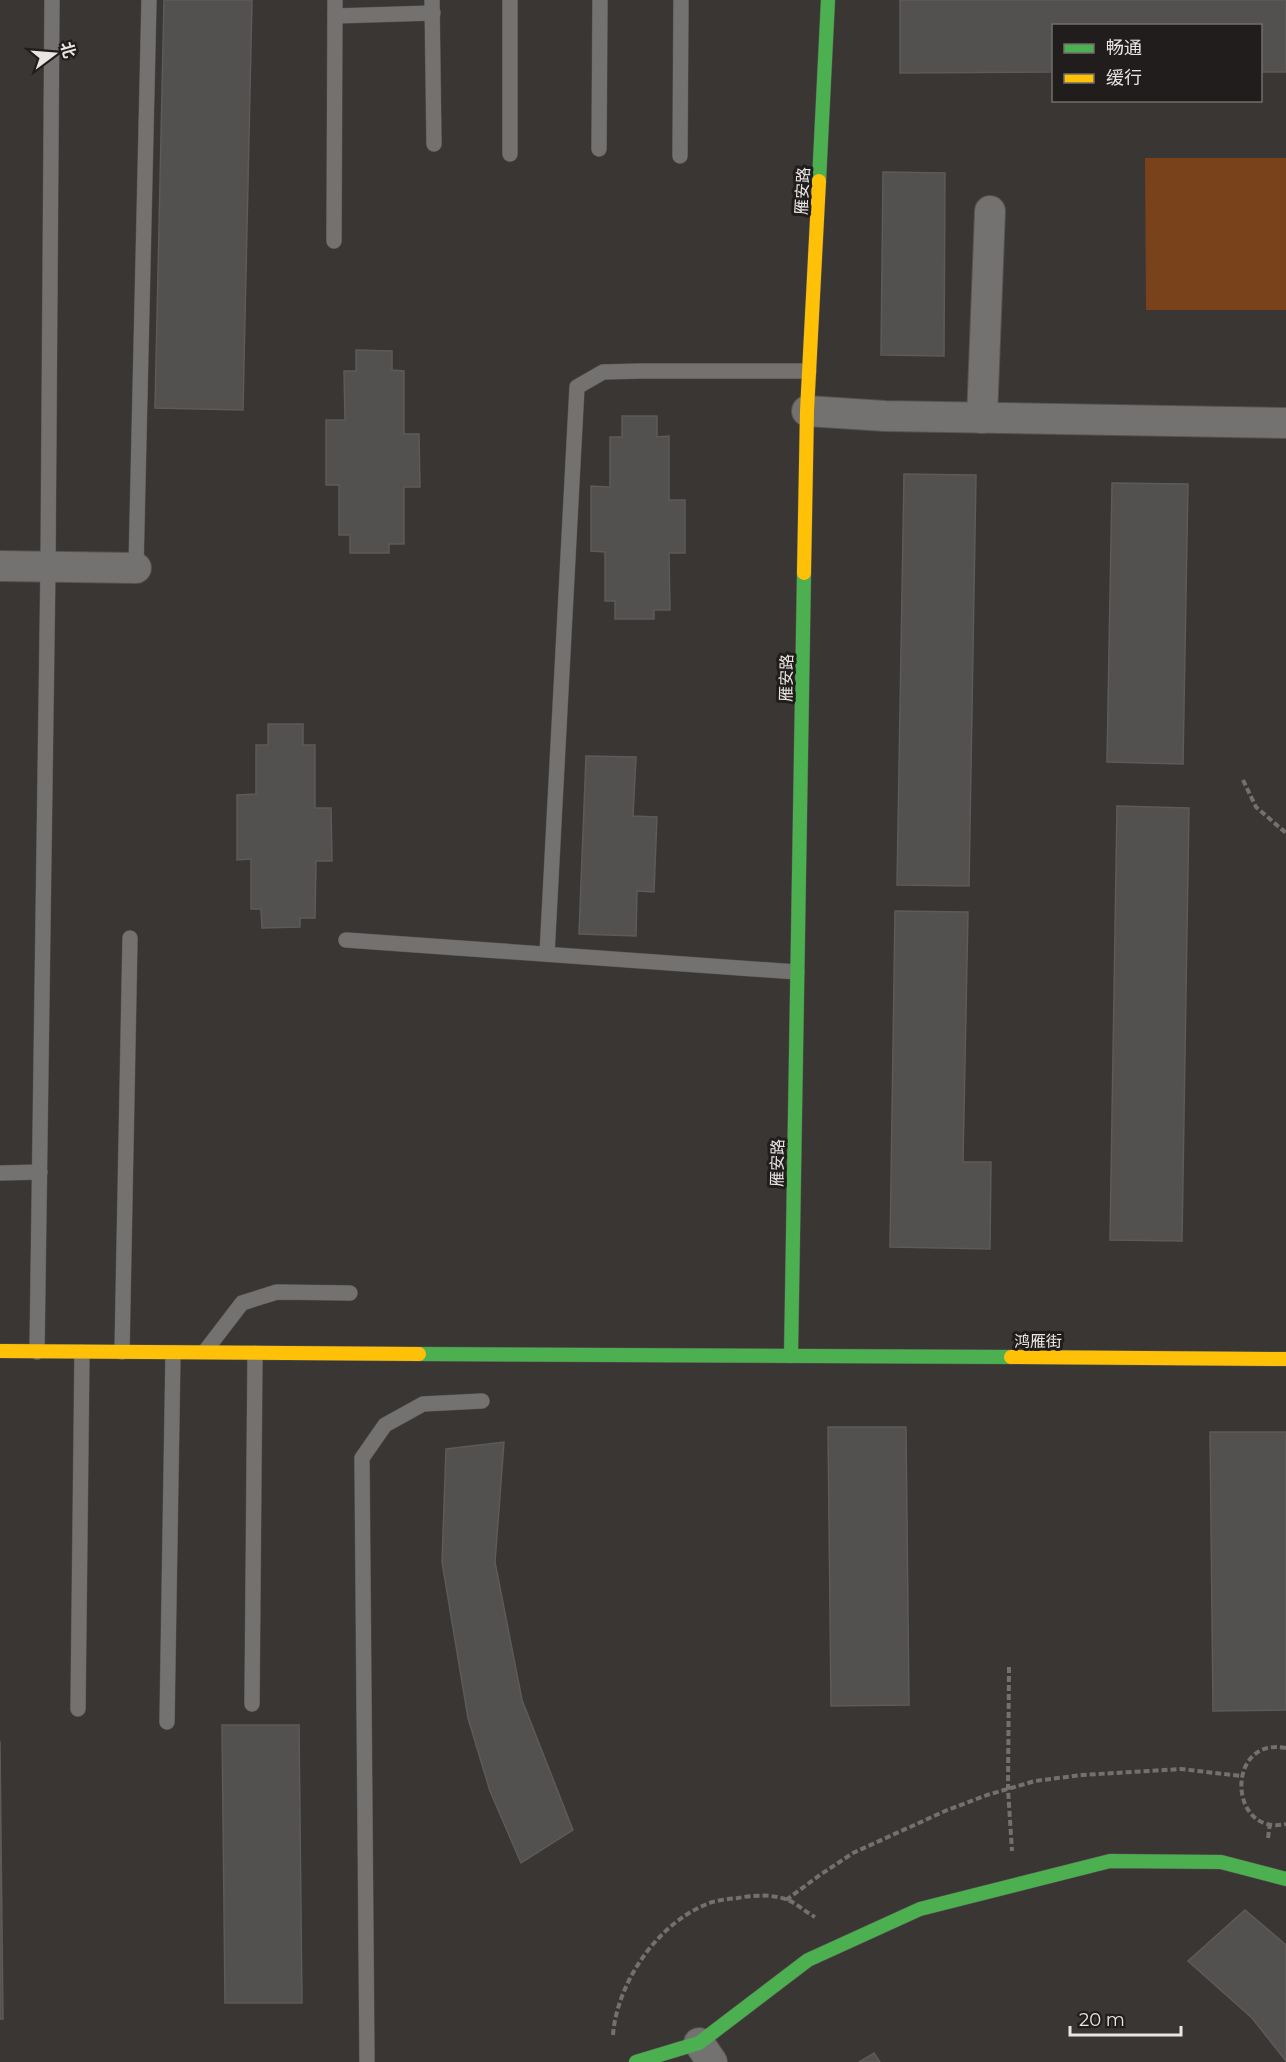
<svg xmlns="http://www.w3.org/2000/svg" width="1286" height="2062" viewBox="0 0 1286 2062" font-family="Montserrat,'Noto Sans SC',sans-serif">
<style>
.green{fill:#79421b}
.building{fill:#53514f;stroke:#5d5a59;stroke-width:1.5}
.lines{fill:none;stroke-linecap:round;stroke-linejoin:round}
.lane-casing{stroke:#555250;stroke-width:16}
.street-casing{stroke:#555250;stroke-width:32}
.fast-casing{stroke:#555250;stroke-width:15}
.slow-casing{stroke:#555250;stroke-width:15}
.path{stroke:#737170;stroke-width:4;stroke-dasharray:6 3;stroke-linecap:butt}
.lane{stroke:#747271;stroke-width:15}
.street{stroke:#747271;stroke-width:30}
.fast{stroke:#4caf50;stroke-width:14}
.slow{stroke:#ffc107;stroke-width:14}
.labels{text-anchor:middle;stroke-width:6;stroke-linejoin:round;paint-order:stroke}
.street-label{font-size:16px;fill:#e9e5e3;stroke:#201d1c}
</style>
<rect width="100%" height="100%" fill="#393634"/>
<path class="green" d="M1145,158H1286V310H1146Z"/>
<g class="building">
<path d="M164,0H252L243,410L155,408Z"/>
<path d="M900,0H1286V72H1260V26H1054V72L900,73Z"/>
<path d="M883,172L945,173L944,356L881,355Z"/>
<path d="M356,350L392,351V370L404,371V434H419L420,487H404V544H389V553H350V535H339V485H326V420H345L344,371H356Z"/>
<path d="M622,416H657V437L669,436V500H685V553H669L670,610H654V619H615V601H605V552L591,551V486L610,487V437H622Z"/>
<path d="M904,474L976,475L969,886L897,885Z"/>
<path d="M1112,483L1188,484L1183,764L1107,762Z"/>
<path d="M268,724H303V745H315V808H331L332,861H316L315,918H300V927L262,928L261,909H251V859L237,860V795L256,794V745H268Z"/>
<path d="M586,756L636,757L633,816L657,817L654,892L637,891L636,936L579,934Z"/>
<path d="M1117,806L1189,808L1182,1241L1110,1240Z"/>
<path d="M895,911L968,912L963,1162H991L990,1249L890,1247Z"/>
<path d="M828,1427H906L909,1705L831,1706Z"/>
<path d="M1210,1432H1286V1710L1213,1711Z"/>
<path d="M504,1442L495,1562L522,1700L573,1830L521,1863L490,1791L468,1718L442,1562L446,1449Z"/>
<path d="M222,1725H299L302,2003H225Z"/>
<path d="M0,1741L3,2019H0Z"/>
<path d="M1245,1910L1286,1945V2061L1252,2018L1188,1961Z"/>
<path d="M874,2053L880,2062H859Z"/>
</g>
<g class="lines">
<g class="lane-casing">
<g id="lane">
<path d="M432,0L434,144"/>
<path d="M510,0V154"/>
<path d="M335,16L433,13"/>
<path d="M599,149L600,0"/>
<path d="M680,156L681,0"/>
<path d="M334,241L335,0"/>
<path d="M136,568L149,0"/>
<path d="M346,940L797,972"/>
<path d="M547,954L577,387L603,372L641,371H809"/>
<path d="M0,1173L40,1172"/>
<path d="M206,1350L242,1303L277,1292L350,1293"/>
<path d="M37,1352L48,566L52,0"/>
<path d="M122,1352L130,938"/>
<path d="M252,1704L255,1353"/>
<path d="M78,1709L82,1352"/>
<path d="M167,1722L173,1353"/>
<path d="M367,2062L362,1458L385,1425L423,1404L482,1401"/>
</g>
</g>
<g class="street-casing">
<g id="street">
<path d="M807,411L885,416L1286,423"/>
<path d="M982,418L990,211"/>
<path d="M0,566L136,568"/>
<path d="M699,2043L712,2062"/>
</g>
</g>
<g class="fast-casing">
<g id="fast">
<path d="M819,181L828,0"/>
<path d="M419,1354L1011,1357"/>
<path d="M791,1356L804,573"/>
<path d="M636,2062L699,2043L808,1960L920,1909L1110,1861L1221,1862L1286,1879"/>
</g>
</g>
<g class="slow-casing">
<g id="slow">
<path d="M804,573L807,411L819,181"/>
<path d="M0,1351L419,1354"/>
<path d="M1011,1357L1286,1359"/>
</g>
</g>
<g class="path">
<path d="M1243,780L1256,807L1286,833"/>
<path d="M1009,1667L1008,1789L1012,1851"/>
<path d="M1286,1748C1225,1736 1228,1837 1286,1824"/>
<path d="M1268,1838L1270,1823"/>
<path d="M786,1900L820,1875L853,1853L945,1811L987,1795L1035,1781L1082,1775L1181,1769L1241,1776"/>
<path d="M613,2035C617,1983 657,1924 707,1904C716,1900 728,1899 738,1898C753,1895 773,1894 788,1900C797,1904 806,1912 815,1917"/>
</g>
<use href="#lane" class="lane"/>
<use href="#street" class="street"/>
<use href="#fast" class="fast"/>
<use href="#slow" class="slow"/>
</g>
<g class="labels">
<g class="street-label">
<text transform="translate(802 191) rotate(-87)" y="6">雁安路</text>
<text transform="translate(786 678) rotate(-89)" y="6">雁安路</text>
<text transform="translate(777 1163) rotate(-89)" y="6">雁安路</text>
<text x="1038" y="1347">鸿雁街</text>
</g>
</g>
<rect x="1052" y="24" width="210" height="78" fill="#201d1c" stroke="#706d6c" stroke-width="1.5"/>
<rect x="1064" y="44" width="30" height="9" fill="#4caf50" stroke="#706d6c" stroke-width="1.5"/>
<text x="1106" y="54" font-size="18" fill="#e9e5e3">畅通</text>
<rect x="1064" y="74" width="30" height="9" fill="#ffc107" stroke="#706d6c" stroke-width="1.5"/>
<text x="1106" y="84" font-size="18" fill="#e9e5e3">缓行</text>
<g transform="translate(54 54) rotate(74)" stroke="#201d1c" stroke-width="4.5" paint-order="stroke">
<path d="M0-4.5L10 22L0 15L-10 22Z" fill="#e9e5e3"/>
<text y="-9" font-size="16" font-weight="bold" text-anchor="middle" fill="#e9e5e3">北</text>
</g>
<path d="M1070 2026v9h111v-9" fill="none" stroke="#e9e5e3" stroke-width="3"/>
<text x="1079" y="2026" font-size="18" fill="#e9e5e3" stroke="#201d1c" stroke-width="4.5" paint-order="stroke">20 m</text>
</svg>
